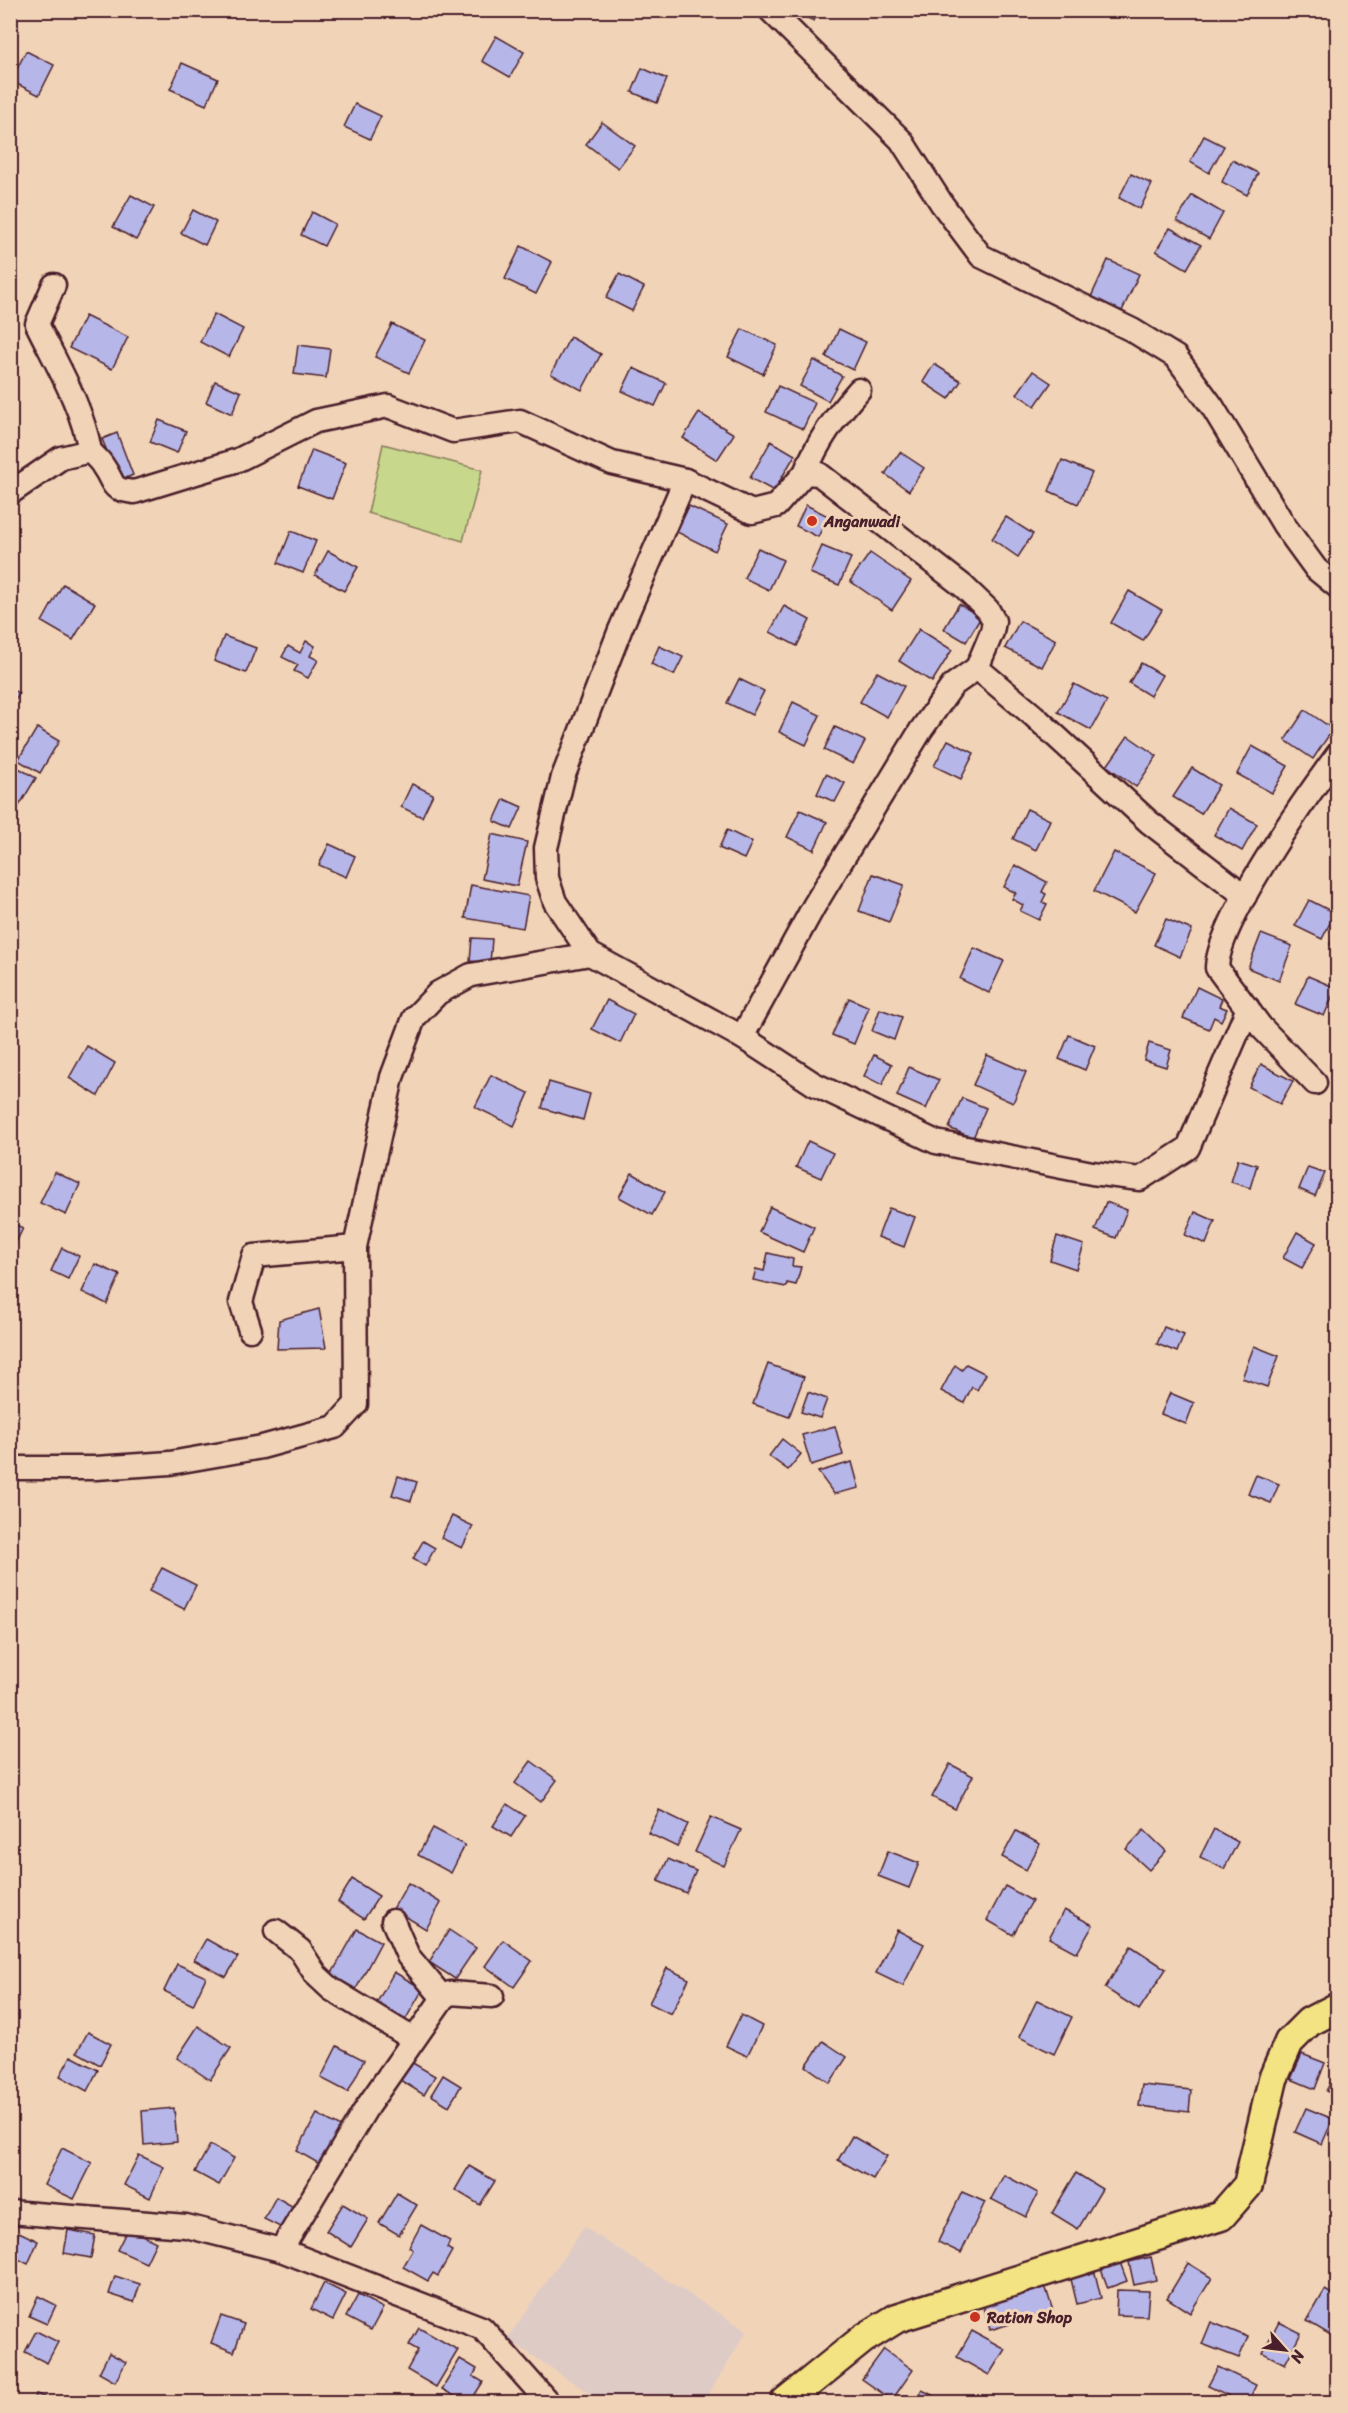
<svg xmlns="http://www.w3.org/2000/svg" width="1348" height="2413" viewBox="0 0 1348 2413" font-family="Sriracha,sans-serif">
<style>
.built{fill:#dfcbc6}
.green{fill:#c7d88c;stroke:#887c5c;stroke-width:1.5}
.building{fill:#b6b7e8;stroke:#4a1f2b;stroke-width:1.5}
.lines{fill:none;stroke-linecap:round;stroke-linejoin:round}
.minor-casing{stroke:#4a1f2b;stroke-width:27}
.major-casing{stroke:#4a1f2b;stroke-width:33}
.minor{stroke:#f1d4b7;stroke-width:22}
.major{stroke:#f4e382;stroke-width:28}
.poi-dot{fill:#c8321e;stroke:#f1d4b7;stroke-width:2}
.labels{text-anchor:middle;stroke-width:6;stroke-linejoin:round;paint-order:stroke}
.poi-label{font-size:16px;font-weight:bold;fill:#4a1f2b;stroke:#f1d4b7;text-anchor:start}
</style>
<rect width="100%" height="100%" fill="#f1d4b7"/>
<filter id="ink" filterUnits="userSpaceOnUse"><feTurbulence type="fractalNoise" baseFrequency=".0167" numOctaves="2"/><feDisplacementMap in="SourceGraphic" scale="12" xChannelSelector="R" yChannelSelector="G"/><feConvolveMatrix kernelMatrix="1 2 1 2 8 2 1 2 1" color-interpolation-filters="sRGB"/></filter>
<g filter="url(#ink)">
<path class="built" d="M584,2227L747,2331L704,2402H603L507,2339Z"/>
<path class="green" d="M383,444L482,470L463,541L368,513Z"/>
<g class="building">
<path d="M790,10H818L814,21Z"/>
<path d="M496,36L524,52L510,77L482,61Z"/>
<path d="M26,51L54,65L39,95L11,81Z"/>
<path d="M182,63L218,79L206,105L170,89Z"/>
<path d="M642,68L667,79L657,103L632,92Z"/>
<path d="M355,104L381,116L370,139L344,127Z"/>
<path d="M602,122L635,146L618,168L586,144Z"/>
<path d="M1204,136L1224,146L1209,173L1190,162Z"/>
<path d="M1232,160L1258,173L1247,195L1222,182Z"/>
<path d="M1131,174L1152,184L1140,209L1119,198Z"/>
<path d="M131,195L154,207L136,240L113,227Z"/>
<path d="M1192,195L1223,213L1209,239L1177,221Z"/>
<path d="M193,210L216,222L205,245L181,233Z"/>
<path d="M312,212L335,224L324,246L301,235Z"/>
<path d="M1170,228L1201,245L1187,269L1156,251Z"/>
<path d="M521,246L552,262L536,294L505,279Z"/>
<path d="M1108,260L1139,274L1122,311L1091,297Z"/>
<path d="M619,274L644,287L632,311L606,298Z"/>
<path d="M1338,290V303L1332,300Z"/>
<path d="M214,314L243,329L229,357L200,342Z"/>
<path d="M85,316L128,337L112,369L69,348Z"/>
<path d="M392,324L425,340L409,373L375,357Z"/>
<path d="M742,329L777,345L763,374L728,357Z"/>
<path d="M839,329L866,342L853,370L826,357Z"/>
<path d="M570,337L601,354L582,390L551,374Z"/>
<path d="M298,345L330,349L326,378L294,374Z"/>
<path d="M814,360L842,376L828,401L800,386Z"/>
<path d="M934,364L961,381L949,399L923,382Z"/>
<path d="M633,368L666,383L655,406L622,391Z"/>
<path d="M1033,371L1051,383L1035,406L1017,394Z"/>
<path d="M215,381L241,392L232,414L206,402Z"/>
<path d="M778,386L815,403L803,429L766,412Z"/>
<path d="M699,413L734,434L717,460L683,438Z"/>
<path d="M159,420L186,431L177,453L150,442Z"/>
<path d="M117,433L133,475L119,481L102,439Z"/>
<path d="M771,441L795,455L774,491L750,478Z"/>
<path d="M312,450L346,463L332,499L298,486Z"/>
<path d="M900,452L924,468L909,491L885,474Z"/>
<path d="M1062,460L1092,473L1078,504L1049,491Z"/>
<path d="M806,505L828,516L818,537L796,526Z"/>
<path d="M689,506L728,524L715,551L677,532Z"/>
<path d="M1006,517L1033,534L1018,557L992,539Z"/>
<path d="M291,531L316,541L303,573L278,563Z"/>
<path d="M822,546L851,558L839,585L810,573Z"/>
<path d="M758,548L783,560L769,590L744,578Z"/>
<path d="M328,551L358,567L344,591L315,575Z"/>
<path d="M870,553L911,581L892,610L850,581Z"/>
<path d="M63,584L95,603L73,640L42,622Z"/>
<path d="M1129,591L1162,610L1143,641L1111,623Z"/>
<path d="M959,604L981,617L966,642L944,629Z"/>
<path d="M784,606L810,620L797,646L770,632Z"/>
<path d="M1020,621L1056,640L1042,667L1005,648Z"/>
<path d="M919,629L952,650L932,682L899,661Z"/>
<path d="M224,636L256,648L246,673L214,661Z"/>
<path d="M306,641L315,646L310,656L318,660L308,678L294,671L298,665L282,657L288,646L300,653Z"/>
<path d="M659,646L683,657L674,675L651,664Z"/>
<path d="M1141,663L1162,675L1150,696L1129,683Z"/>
<path d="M877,672L904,686L887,717L860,702Z"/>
<path d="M739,679L764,691L752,715L727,703Z"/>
<path d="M1074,684L1107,701L1091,730L1058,712Z"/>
<path d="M10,689L19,693L10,711Z"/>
<path d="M793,702L820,715L806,745L779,732Z"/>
<path d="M1305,710L1333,729L1313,759L1285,740Z"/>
<path d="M835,727L865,741L853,764L824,750Z"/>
<path d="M37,728L59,741L40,773L18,760Z"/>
<path d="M1128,736L1157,756L1136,787L1107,766Z"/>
<path d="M948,740L974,753L961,779L934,766Z"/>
<path d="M1252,746L1288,766L1272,793L1237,774Z"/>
<path d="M10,763L36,778L19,806L10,800Z"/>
<path d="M1192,768L1219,785L1201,814L1173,797Z"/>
<path d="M826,774L845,783L835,802L817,794Z"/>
<path d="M412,784L433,794L422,817L401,807Z"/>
<path d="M504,799L522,807L512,829L494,821Z"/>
<path d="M1229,808L1257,824L1242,851L1214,835Z"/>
<path d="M1027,809L1050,820L1036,850L1013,839Z"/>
<path d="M800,810L827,822L814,850L787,837Z"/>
<path d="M727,830L752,842L744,859L719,848Z"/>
<path d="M492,834L527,842L517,886L482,879Z"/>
<path d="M329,844L355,856L346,877L319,865Z"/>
<path d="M1114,852L1156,873L1135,912L1094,891Z"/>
<path d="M1015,865L1047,882L1042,892L1046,894L1042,902L1047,904L1039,920L1020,911L1023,905L1012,899L1016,893L1004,887Z"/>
<path d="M873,874L904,885L889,922L859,911Z"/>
<path d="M471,885L529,896L523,928L465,918Z"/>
<path d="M1309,900L1335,913L1322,939L1295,926Z"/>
<path d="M1166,919L1192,930L1180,957L1154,945Z"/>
<path d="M1338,930V947L1330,944Z"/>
<path d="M1261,934L1292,946L1279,981L1248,968Z"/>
<path d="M472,938L492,939L490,963L470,961Z"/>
<path d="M974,948L1004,961L989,993L960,979Z"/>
<path d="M1308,976L1336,988L1324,1016L1295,1004Z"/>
<path d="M1197,987L1222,999L1219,1006L1227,1009L1221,1021L1214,1017L1209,1029L1183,1018Z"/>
<path d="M849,998L869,1007L854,1044L832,1035Z"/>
<path d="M607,1000L634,1014L620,1043L592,1029Z"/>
<path d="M880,1009L902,1017L894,1040L872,1031Z"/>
<path d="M1069,1035L1095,1046L1085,1070L1059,1059Z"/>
<path d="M1149,1043L1171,1050L1166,1067L1144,1060Z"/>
<path d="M87,1046L115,1063L98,1096L69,1078Z"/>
<path d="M874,1055L892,1064L882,1085L864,1076Z"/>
<path d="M987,1055L1026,1072L1013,1103L973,1085Z"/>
<path d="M1261,1064L1293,1081L1280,1104L1249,1087Z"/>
<path d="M909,1067L939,1080L926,1109L897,1096Z"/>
<path d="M491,1075L529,1093L514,1126L475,1107Z"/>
<path d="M549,1082L590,1094L583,1120L542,1108Z"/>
<path d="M962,1098L986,1108L973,1138L949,1128Z"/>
<path d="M808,1141L833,1153L821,1178L796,1167Z"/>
<path d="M1238,1159L1257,1165L1250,1188L1231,1182Z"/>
<path d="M1308,1167L1325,1173L1315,1196L1299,1189Z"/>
<path d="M55,1172L80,1184L66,1215L40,1203Z"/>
<path d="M632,1173L665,1192L652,1215L619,1197Z"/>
<path d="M1106,1202L1127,1210L1116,1238L1095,1230Z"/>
<path d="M770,1207L814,1227L803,1252L759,1232Z"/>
<path d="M889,1208L915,1217L904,1247L878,1237Z"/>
<path d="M1195,1212L1215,1221L1206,1244L1185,1235Z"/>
<path d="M10,1222L23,1228L10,1255Z"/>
<path d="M1297,1232L1316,1243L1302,1268L1283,1258Z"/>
<path d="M1057,1236L1084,1245L1076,1269L1050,1260Z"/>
<path d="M62,1248L79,1256L68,1279L51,1271Z"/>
<path d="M768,1253L793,1259L792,1266L801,1267L796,1285L787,1283L786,1287L753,1280L756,1269L764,1271Z"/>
<path d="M95,1264L120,1275L107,1304L82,1292Z"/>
<path d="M319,1309L326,1348L277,1349L279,1320Z"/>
<path d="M1164,1327L1184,1335L1177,1352L1157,1344Z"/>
<path d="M1254,1346L1279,1356L1267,1387L1242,1378Z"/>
<path d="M768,1364L804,1377L789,1417L753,1404Z"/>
<path d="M966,1364L986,1374L977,1390L972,1387L964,1403L941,1391L955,1365L962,1370Z"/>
<path d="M808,1392L827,1399L820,1418L801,1412Z"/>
<path d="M1170,1393L1194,1403L1186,1424L1161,1414Z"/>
<path d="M835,1426L843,1455L811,1465L802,1435Z"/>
<path d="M782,1439L801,1454L788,1470L769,1456Z"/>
<path d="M1338,1447V1466L1329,1462Z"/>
<path d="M852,1462L859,1488L834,1494L818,1472Z"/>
<path d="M1256,1475L1279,1484L1271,1503L1248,1494Z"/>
<path d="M398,1476L417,1482L411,1501L392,1495Z"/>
<path d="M452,1516L473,1526L462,1548L441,1538Z"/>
<path d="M423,1541L435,1548L425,1566L413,1559Z"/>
<path d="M162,1568L196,1585L184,1609L149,1591Z"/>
<path d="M531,1761L557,1780L541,1802L515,1783Z"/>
<path d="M950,1764L973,1776L955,1809L932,1797Z"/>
<path d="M507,1804L525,1816L511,1837L493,1826Z"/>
<path d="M659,1810L688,1824L677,1847L648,1833Z"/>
<path d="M711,1817L741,1830L724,1866L695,1852Z"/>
<path d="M433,1828L465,1845L451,1873L418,1855Z"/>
<path d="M1214,1829L1238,1842L1224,1869L1200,1857Z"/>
<path d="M1144,1830L1166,1851L1149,1870L1126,1849Z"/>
<path d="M1016,1831L1040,1844L1026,1870L1002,1857Z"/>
<path d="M888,1851L919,1863L909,1888L878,1876Z"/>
<path d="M668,1859L696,1871L686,1893L658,1881Z"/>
<path d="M352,1879L379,1896L364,1919L338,1902Z"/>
<path d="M408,1883L441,1903L426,1929L393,1909Z"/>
<path d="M1005,1886L1032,1901L1013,1935L987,1920Z"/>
<path d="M1064,1910L1093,1925L1077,1953L1049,1938Z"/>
<path d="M357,1929L381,1942L356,1989L331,1975Z"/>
<path d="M449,1930L476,1948L455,1979L429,1962Z"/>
<path d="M897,1930L924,1944L903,1986L876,1973Z"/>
<path d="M206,1939L238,1957L226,1977L194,1960Z"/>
<path d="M503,1940L532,1961L514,1987L485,1966Z"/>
<path d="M1131,1946L1166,1969L1139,2010L1105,1988Z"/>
<path d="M177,1964L206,1977L193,2005L164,1991Z"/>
<path d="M667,1968L689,1979L671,2014L649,2003Z"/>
<path d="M394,1972L423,1989L404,2022L375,2006Z"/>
<path d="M1037,2000L1072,2017L1054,2054L1019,2037Z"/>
<path d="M741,2015L762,2026L747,2056L726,2046Z"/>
<path d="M198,2026L231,2048L210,2080L177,2058Z"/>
<path d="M88,2032L111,2044L100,2065L77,2052Z"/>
<path d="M823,2041L847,2057L830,2083L806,2066Z"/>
<path d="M337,2046L364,2060L348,2092L321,2078Z"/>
<path d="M1302,2054L1325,2063L1315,2089L1291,2079Z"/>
<path d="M71,2056L98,2070L87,2091L60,2076Z"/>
<path d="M411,2062L435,2076L424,2095L400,2080Z"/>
<path d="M1338,2068V2096L1326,2091Z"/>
<path d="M443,2075L461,2086L449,2106L431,2095Z"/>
<path d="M1142,2085L1191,2090L1189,2112L1139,2106Z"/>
<path d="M174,2108L177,2142L144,2145L142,2111Z"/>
<path d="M1306,2108L1333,2119L1322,2144L1295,2132Z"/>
<path d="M317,2114L343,2128L323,2166L297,2151Z"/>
<path d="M852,2136L887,2156L873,2179L838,2160Z"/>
<path d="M210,2145L234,2158L219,2185L195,2172Z"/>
<path d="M62,2148L92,2163L74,2199L44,2185Z"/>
<path d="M139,2155L164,2167L150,2198L124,2185Z"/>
<path d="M469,2166L495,2181L480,2205L455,2190Z"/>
<path d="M1076,2173L1102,2189L1078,2229L1052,2213Z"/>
<path d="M1004,2175L1038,2193L1026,2217L991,2199Z"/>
<path d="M962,2192L985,2202L961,2253L938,2242Z"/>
<path d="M397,2193L417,2205L399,2235L379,2223Z"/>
<path d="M276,2197L297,2209L286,2230L264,2219Z"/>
<path d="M343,2204L368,2219L351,2247L326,2231Z"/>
<path d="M421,2225L450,2241L447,2248L452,2251L438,2276L433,2273L428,2281L403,2267L413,2250L409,2247Z"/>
<path d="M128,2228L156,2242L146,2263L117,2250Z"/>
<path d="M68,2230L95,2235L91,2258L64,2253Z"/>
<path d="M19,2232L38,2241L28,2264L10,2255Z"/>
<path d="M1118,2257L1127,2281L1108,2288L1099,2264Z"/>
<path d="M1151,2257L1156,2280L1134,2285L1129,2262Z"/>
<path d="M1188,2263L1212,2278L1190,2313L1167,2298Z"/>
<path d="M1094,2269L1101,2298L1077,2304L1070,2275Z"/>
<path d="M115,2276L140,2284L134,2302L109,2294Z"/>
<path d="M1044,2282L1053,2311L990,2330L982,2300Z"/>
<path d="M324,2283L346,2294L333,2320L311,2309Z"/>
<path d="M1117,2290L1149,2291L1147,2316L1116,2315Z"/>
<path d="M1325,2290L1338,2298V2326L1332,2336L1307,2321Z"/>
<path d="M358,2295L383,2308L371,2330L346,2317Z"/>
<path d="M38,2296L56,2305L47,2324L29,2316Z"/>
<path d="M221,2316L244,2324L234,2352L211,2343Z"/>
<path d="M1211,2322L1248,2337L1239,2358L1202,2344Z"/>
<path d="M1279,2322L1301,2333L1285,2364L1263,2353Z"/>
<path d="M419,2328L458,2350L436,2387L407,2370L418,2350L409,2345Z"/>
<path d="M36,2331L58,2342L47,2363L25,2352Z"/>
<path d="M972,2331L1005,2349L989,2375L957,2357Z"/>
<path d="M884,2349L913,2370L892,2400L862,2379Z"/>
<path d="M109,2353L126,2362L115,2382L99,2373Z"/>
<path d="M460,2359L477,2369L473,2376L483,2382L470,2402H464L442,2389Z"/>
<path d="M1218,2367L1256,2385L1248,2402H1242L1208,2386Z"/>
<path d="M922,2390L946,2402H915Z"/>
<path d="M36,2394L58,2402H33Z"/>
</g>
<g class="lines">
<g class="minor-casing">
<g id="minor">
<path d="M770,10L901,140L942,204L981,256L1132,330L1176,357L1212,406L1284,525L1316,569L1338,587"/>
<path d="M54,285L37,324C57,365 82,406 90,451"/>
<path d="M805,473C818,440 836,416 859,390"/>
<path d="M685,480L620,630L563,777L546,848L547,878L555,902L590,954L742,1037L814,1084L936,1142L1092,1173L1140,1179L1188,1148L1248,1008"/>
<path d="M10,493L61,458L90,451C94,456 100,460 103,466C116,484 108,489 134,492L238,460L316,421L388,406L453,431L520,421L612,463L685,480L752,512L776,506L805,473L819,474L963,586L988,610L994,621L992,632L977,668L1034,716L1149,822L1245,896"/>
<path d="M742,1037L814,906L921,730L953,685L977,668"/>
<path d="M1315,1083L1261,1027L1217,968C1218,921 1307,796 1338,754"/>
<path d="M355,1247L392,1077L414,1018L438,993L471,975L590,954"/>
<path d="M10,1468H96L170,1463L262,1447L335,1427L356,1404L355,1247L254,1256L241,1302L250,1330"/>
<path d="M393,1921L408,1956L443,1998"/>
<path d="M276,1931L300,1950L316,1975L331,1989L413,2039"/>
<path d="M10,2212L186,2226L281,2250L482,2328L548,2402"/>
<path d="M281,2250L367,2107L443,1998L450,1993L492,1996"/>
</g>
</g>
<g class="major-casing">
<path id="major" d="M785,2402L863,2339L897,2318L1221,2216L1248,2185L1273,2079L1289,2042L1309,2022L1338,2007"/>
</g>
<use href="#minor" class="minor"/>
<use href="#major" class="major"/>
</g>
</g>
<g class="poi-dot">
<circle cx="812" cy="521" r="6"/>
<circle cx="975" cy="2317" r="6"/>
</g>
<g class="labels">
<g class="poi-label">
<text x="824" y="527">Anganwadi</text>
<text x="987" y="2323">Ration Shop</text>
</g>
</g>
<rect width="1348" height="2413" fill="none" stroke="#f1d4b7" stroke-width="36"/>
<rect x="18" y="18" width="1312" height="2377" fill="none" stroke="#4a1f2b" stroke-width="2" filter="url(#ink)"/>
<g transform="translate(1285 2350) rotate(118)" stroke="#f1d4b7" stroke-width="4.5" paint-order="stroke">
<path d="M0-4.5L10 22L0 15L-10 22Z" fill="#4a1f2b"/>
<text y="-9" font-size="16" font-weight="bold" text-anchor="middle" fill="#4a1f2b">N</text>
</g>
</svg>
